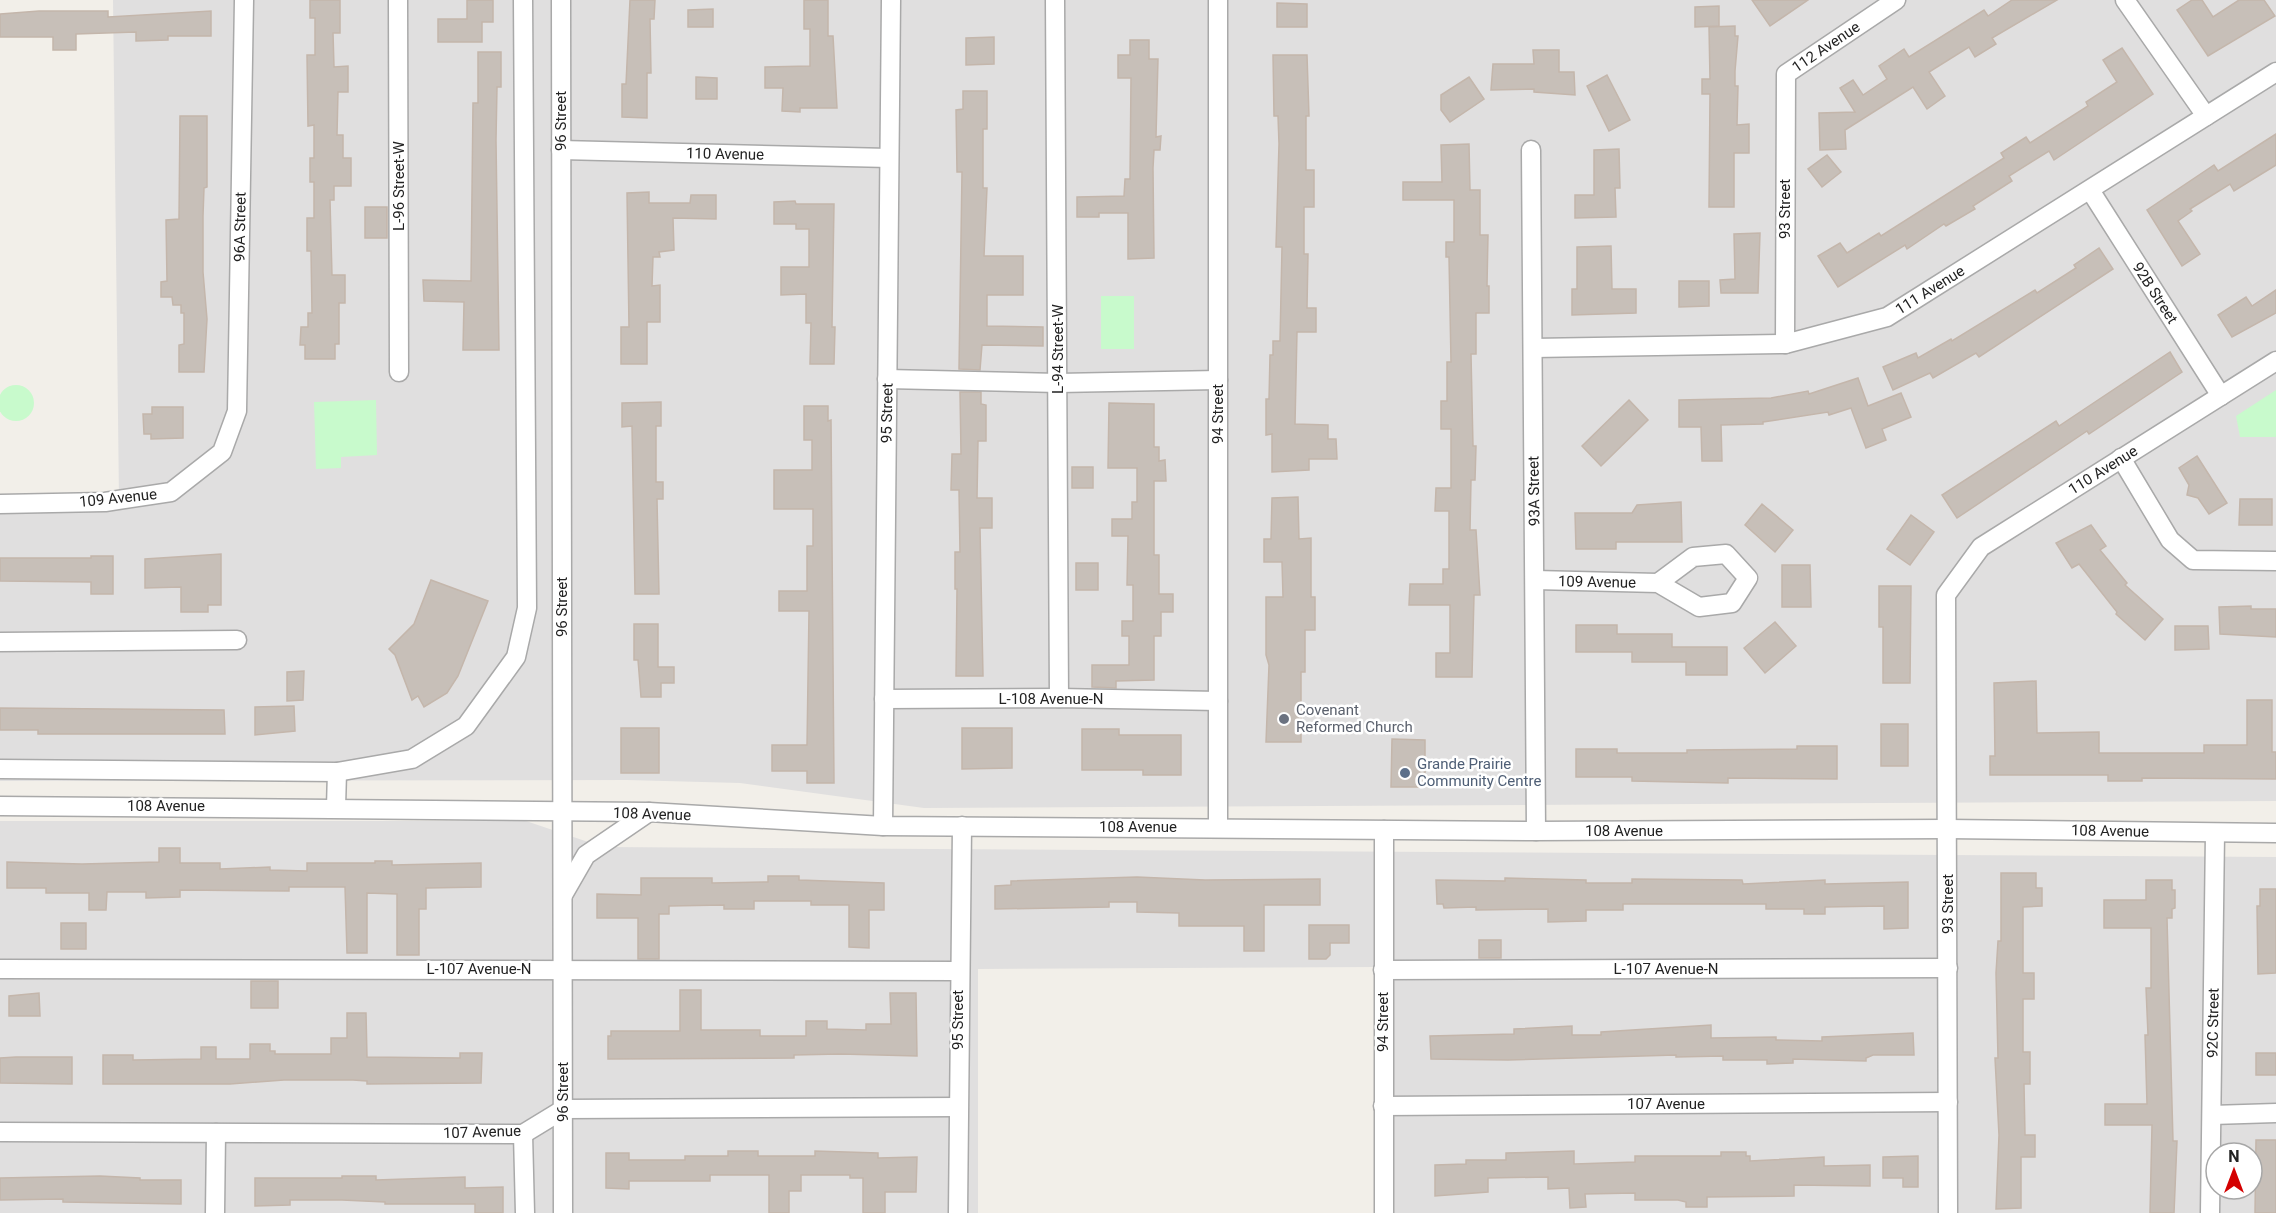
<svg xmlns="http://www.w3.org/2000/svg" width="2276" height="1213" viewBox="0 0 2276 1213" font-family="Roboto,sans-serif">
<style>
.residential{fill:#e0dfdf;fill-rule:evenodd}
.park{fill:#c8facc}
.building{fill:#c7bfb8;stroke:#c4b6ab;stroke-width:1.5}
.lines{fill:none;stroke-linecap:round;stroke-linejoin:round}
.minor-casing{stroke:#a9a9a9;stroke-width:21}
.minor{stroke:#fff;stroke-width:18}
.worship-dot{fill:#6b7280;stroke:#fff;stroke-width:2}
.service-dot{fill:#5c6f8a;stroke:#fff;stroke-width:2}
.labels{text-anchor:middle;stroke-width:5;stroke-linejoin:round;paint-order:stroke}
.street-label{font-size:15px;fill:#222;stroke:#fff}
.worship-label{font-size:15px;fill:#5b616d;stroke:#fff;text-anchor:start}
.service-label{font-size:15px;fill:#4e5e75;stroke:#fff;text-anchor:start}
</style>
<rect width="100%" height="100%" fill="#f2efe9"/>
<g class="residential">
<path d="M113,0H2276V801L924,808L740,783L627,780L0,781V498L119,499Z"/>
<path d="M0,821H526L603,847L2276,857V1213H1376L1375,967L978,969V1213H0ZM2216,1153H2252V1189H2216Z"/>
</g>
<g class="park">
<rect x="1101" y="296" width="33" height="53"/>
<circle cx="16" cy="403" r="18"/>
<path d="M2276,390V437H2240L2236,416Z"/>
<path d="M376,400L377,455L341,457V468L316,469L314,402Z"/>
</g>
<g class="building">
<path d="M310,0H340V33H333L334,67L348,66V92H338L337,135H343V158H351V186H334V200H330L332,275H345V303H339V344H335V359H305V345H300L301,327H308V313H312L311,251H307V218H314V182H310V158H314V125L308,126L307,55H315V18H310Z"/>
<path d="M467,0H493V22H482V42H438V19H467Z"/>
<path d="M630,0H655L654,19H650L651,73H647V118L622,117V84H626Z"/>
<path d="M804,0H828V36H833L837,108H800V112L782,111L783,88H765V67L810,66V29H804Z"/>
<path d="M1752,0H1808L1770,26Z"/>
<path d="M2012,0H2057L1992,38L1996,44L1975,57L1969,47L1929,72L1945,96L1927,109L1913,87L1845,130L1846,149L1820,150L1819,113L1855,112L1840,88L1853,80L1863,95L1887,79L1879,66L1904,49L1909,57L1984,10L1988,16Z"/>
<path d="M2192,0H2202L2213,17L2239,0H2264L2275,16L2208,56L2177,10Z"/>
<path d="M1277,3L1307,4V27H1277Z"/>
<path d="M1719,6V26L1695,27V7Z"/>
<path d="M713,9V27H688V10Z"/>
<path d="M39,11H108V17L211,11V36H168V40L136,41V32L76,34V50H53V37H0V14Z"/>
<path d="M1735,26V36H1738L1735,71V86H1738L1737,125L1749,124V153H1734V207H1709L1710,94H1702V79H1710L1709,27Z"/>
<path d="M994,37V64L966,65V38Z"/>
<path d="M1130,40H1149V59H1158L1156,137L1161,136L1160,150H1154L1153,168L1154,258L1128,259V213H1099V217H1077V197L1124,196L1125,179H1130L1131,78H1118V55H1130Z"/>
<path d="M2122,48L2153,94L2054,160L2049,151L2009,176L2012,181L1973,206L1975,209L1946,226L1944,224L1907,249L1905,245L1838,287L1818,256L1840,243L1847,253L1879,233L1881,236L2004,158L2001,153L2026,137L2030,143L2088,106L2086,102L2117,82L2103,60Z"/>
<path d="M1533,50H1559V72H1574L1575,95L1534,92V89L1491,90L1493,64H1534Z"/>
<path d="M478,52H501V87H497L496,140L499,350H463L464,302L424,301L423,280L471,281L473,103H478Z"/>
<path d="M1273,55H1307L1309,116H1306V170H1314V207H1304V254H1308L1307,308H1316V332H1297L1295,424L1328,425V439H1336L1337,459H1309V470L1272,472V434L1266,435V399H1269L1270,355H1273V341H1280L1282,247H1276L1279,144L1278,116H1274Z"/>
<path d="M1607,75L1630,120L1609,131L1587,86Z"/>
<path d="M696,77L717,78V99H696Z"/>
<path d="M1469,77L1484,99L1450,122L1441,110V95Z"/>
<path d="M963,91H987V129H983V188H987L984,256H1023V295H987V326L1043,327V346L982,345L980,370L959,369L962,172H957L956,110L963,109Z"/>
<path d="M180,116H207V187L204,188L203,216V272L207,319L204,372H179V345L184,344V313H181V305H173L172,297H161V282L167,281L166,220L179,219Z"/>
<path d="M2276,134V165L2234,191L2230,184L2190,209L2192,211L2178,221L2200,254L2182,266L2147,210L2214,165L2218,171Z"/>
<path d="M1469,144L1470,190H1480V235H1488L1487,286H1489V313H1476V354H1471L1473,446H1476L1475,480H1471L1470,530H1476L1480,595H1474L1472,677H1436V653H1450V605H1409L1410,584H1443V569H1449V511H1435L1436,488H1451V429H1441V401H1447V362H1451L1449,257H1446V242H1454V200H1403V182H1442L1441,145Z"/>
<path d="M1619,149L1620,188H1615L1616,217L1575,218V195H1594V150Z"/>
<path d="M1827,155L1841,172L1822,187L1808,169Z"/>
<path d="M649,192V203H690L691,195H716V219L673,218L674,250L659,252L660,257H653L652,286L660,285V322H647V364H621V327H629L627,193Z"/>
<path d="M795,201L796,204H834L832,327H835L834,364H810L811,323H806V294L781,295V267H809V229H796V224H774V202Z"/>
<rect x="365" y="207" width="22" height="31"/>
<path d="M1760,233L1758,293H1721L1720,280L1735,279L1734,234Z"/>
<path d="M1611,246L1612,289H1636V313L1572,315V289H1577V247Z"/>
<path d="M2099,248L2113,269L1979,357L1976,353L1933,378L1930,373L1893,390L1883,367L1916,353L1918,358L1951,339L1952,341L2035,290L2037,293L2076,268L2074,265Z"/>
<path d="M1679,281H1709V306L1679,307Z"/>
<path d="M2276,290V313L2232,337L2218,315L2246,297L2252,306Z"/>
<path d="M2170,352L2182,372L2089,434L2087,431L1957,518L1942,495L2056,421L2059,426Z"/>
<path d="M1858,378L1868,406L1901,393L1911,417L1882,429L1886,440L1866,448L1851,408L1829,415L1828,412L1763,422V424L1721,425L1722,461H1702L1701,427H1679V400L1771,398L1808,391L1809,394Z"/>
<path d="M960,392H981V404L986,405V441H978L977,498H992V528H980L983,676H956L957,589H955V552H960L959,490H951L952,454H961Z"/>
<path d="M1629,400L1648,420L1601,466L1582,446Z"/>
<path d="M661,402V426H656V482H663V499H657L659,594H635L632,426L622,427V403Z"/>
<path d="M1109,403L1154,404V447H1159V461L1165,460L1166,481H1154V555H1159V594H1173V612H1161V636H1154V680L1116,681V688L1092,687V665H1129V636H1122V621H1133V585H1127L1128,536H1112V519H1132V502H1137V468H1108Z"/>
<path d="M804,406H828V421L831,420L834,783H807V771H772V745H807L809,611H779V591H807V546H813V509H774V470H812V440H804Z"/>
<path d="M152,407H183V438L151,439V434H144L143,414H152Z"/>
<path d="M2197,456L2227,503L2209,514L2198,498L2187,495L2189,485L2179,468Z"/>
<rect x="1072" y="467" width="21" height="21"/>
<path d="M1298,497L1299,539L1311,538V597H1315V630H1305V672H1301V742H1266L1269,665L1266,655V597H1283L1282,562H1264V539H1271L1272,498Z"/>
<path d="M2240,499H2272V525H2239Z"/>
<path d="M1681,502L1682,542H1616V549H1576L1575,513H1632L1637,505Z"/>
<path d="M1762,504L1793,530L1775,552L1745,525Z"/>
<path d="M1911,515L1934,532L1910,565L1887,549Z"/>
<path d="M2091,525L2106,546L2100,550L2127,583L2125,585L2163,619L2145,640L2116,614L2117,612L2079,564L2072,568L2056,543Z"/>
<path d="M221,554V605H208V612H181V587L145,588V559Z"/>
<path d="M91,556H113V594H91V582L0,581V558H91Z"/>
<rect x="1076" y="563" width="22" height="27"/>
<path d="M1782,565H1810L1811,607H1782Z"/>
<path d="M431,580L488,601L458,676L447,693L424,707L418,696L412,700L395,655L389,649L414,624Z"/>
<path d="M1879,586H1911L1910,683H1883V627H1879Z"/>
<path d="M2251,606V609H2276V637L2220,634L2219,607Z"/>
<path d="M1775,622L1796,646L1765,673L1744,648Z"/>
<path d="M634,624H658V667H674V683H661V697H641L638,660H634Z"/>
<path d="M1576,625H1617V634H1672V647H1727V675H1686V662H1632V652H1576Z"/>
<path d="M2175,626H2208L2209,649L2175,650Z"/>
<path d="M304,671L303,700L287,701V672Z"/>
<path d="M2036,681L2037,733L2099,732V753H2204V745H2247V700H2272V752H2276V779L2142,778V781H2108V775H1990V756H1995L1994,683Z"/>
<path d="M294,706L295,731L255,735V707Z"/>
<path d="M0,708L224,710L225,734H38V730H0Z"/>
<rect x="1881" y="724" width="27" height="42"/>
<rect x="621" y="728" width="38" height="45"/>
<path d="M962,728H1012V768L962,769Z"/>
<path d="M1082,729H1119V735H1181V775H1143V770H1082Z"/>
<path d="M1392,739L1425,740V787H1391Z"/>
<path d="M1797,746H1837V779L1728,778V783L1632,781V777H1576V749H1617V753H1687V750L1797,749Z"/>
<path d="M159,848H180V863H220V869L270,867V870L307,871V863H375V861H392V865L481,863V887L426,888V909H419V955H397V894L367,893V953H347L345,887H289V891L180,890V897L146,898V892H107L106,910H89V893H46V888H7V862L82,864L159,862Z"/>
<path d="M2001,873H2036V888H2042V906L2023,907V973H2034V999H2023V1052H2030V1084H2024L2025,1135H2035V1157H2021V1208L1996,1209L1999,1135L1995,1058H1998L1996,973L1998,941H2001Z"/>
<path d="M768,876H799V880L884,883V910H869V948L849,947V905H811V901H754V909H724V905L669,906V914H659V959H638V918H597V894L641,895V878H712V883L768,882Z"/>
<path d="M1137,877L1205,880L1320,879V905H1264V951H1244V926H1179V913L1137,912V902H1109V907L995,909V886L1011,885V881Z"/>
<path d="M1505,878L1586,880V883H1632V879L1742,880L1743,884L1825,880V884L1908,882V928L1884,929V906L1825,907V914H1804V909H1766V904H1623V910H1586V921L1548,922V909L1476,910V907L1444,908L1443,904H1437L1436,880L1505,881Z"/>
<path d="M2146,880H2172V890H2175V908L2172,909V918H2167L2173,1141H2177L2174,1213H2150L2152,1125H2105V1104H2147L2145,1035H2148L2146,988H2151V928H2104V900H2146Z"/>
<path d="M2260,889H2276V973L2258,974L2257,906H2260Z"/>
<rect x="61" y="923" width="25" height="26"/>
<path d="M1309,925H1349V943H1330V955L1326,959H1309Z"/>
<rect x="1479" y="940" width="22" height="18"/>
<rect x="251" y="981" width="27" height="27"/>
<path d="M680,990H701V1030H760V1036H806V1021H827V1029L866,1030V1024H891L890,993H916L917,1056L840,1054L794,1055V1058L608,1059V1036H611V1031H680Z"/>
<path d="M39,993L40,1016H9V996Z"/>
<path d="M347,1013H366L367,1057L460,1058V1053H482L481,1083L367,1084V1081L353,1080H284L230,1084H103V1055H133V1060L201,1059V1047H216V1059H250V1044H270V1051H275V1054H331V1038H347Z"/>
<path d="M1711,1025V1038L1776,1037V1040L1822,1041V1037L1913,1033L1914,1055H1873L1866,1058V1061L1793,1059V1063L1767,1064V1060H1723V1056L1676,1057V1055L1508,1060L1431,1059L1430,1036L1514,1034V1029L1572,1026V1035H1601V1032Z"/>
<rect x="2256" y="1053" width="20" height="22"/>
<path d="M16,1057H72V1084L0,1083V1058Z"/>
<path d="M2256,1140H2276V1213H2255Z"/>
<path d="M728,1151H758V1156H815V1151L878,1153V1158L917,1157L916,1192H885V1213H863V1178H850V1175H801V1191H789V1213H769V1175H710V1181H629V1189L606,1188V1153H629V1160H685V1156H728Z"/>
<path d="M1574,1151V1164L1635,1162V1156H1721V1152H1746V1156H1750V1161L1824,1157V1166L1870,1165V1186L1794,1185V1196L1707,1197V1207H1686V1202L1678,1200H1635V1193L1585,1194L1586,1207L1570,1208L1569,1188L1548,1189V1177L1488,1178V1192L1435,1196V1165L1466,1164V1160H1506V1153Z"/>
<path d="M1918,1156V1187H1903V1178H1883V1157Z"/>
<path d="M100,1176L140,1178V1180H181V1204L63,1202V1199L0,1200V1178Z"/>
<path d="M342,1176H376V1180L465,1177V1188L503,1187V1213H475V1204H385V1202L342,1200H290V1205L255,1206V1178H342Z"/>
</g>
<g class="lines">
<g class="minor-casing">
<g id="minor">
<path d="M398,0L399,372"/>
<path d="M561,0L563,1213"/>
<path d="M1055,0L1059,698"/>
<path d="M1218,0V827"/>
<path d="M2125,0L2206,116"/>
<path d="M561,150L889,158"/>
<path d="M1531,150L1536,831"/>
<path d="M2090,190L2221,396"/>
<path d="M1785,344L1786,74L1896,0"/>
<path d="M1533,348L1785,344L1887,317L2276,72"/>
<path d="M887,379L1058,383L1218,380"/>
<path d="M2121,458L2170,540L2193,560L2276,561"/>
<path d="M0,504L105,502L171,492L222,452L237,411L244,0"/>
<path d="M1535,580L1658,583L1699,607L1732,603L1748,578L1726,554L1693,557L1658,583"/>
<path d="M0,642L237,640"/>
<path d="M884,699L1059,698L1218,701"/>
<path d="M0,769L337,772L412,759L466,726L516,657L527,608L523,0"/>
<path d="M0,806L649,812L883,826L1536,831L1947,829L2276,833"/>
<path d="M336,807L337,772"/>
<path d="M883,826L891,0"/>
<path d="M563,895L586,855L649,812"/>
<path d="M0,969L958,971"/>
<path d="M1383,970L1948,968"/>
<path d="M1383,1106L1948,1102"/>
<path d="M2212,1115L2276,1113"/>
<path d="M0,1132L523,1134L564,1109L958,1107"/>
<path d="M523,1134L525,1213"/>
<path d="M215,1213L216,1133"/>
<path d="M958,1213L962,826"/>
<path d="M1384,1213V830"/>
<path d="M1948,1213L1946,595L1981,547L2276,361"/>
<path d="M2210,1213L2215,833"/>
</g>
</g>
<use href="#minor" class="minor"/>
</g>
<circle class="worship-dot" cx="1284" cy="719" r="6"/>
<circle class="service-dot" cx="1405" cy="773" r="6"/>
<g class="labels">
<g class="street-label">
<text transform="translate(1826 47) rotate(-34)" y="5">112 Avenue</text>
<text transform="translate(561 121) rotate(-90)" y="5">96 Street</text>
<text transform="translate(725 154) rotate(1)" y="5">110 Avenue</text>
<text transform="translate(399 186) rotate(-90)" y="5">L-96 Street-W</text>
<text transform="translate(1785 209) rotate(-90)" y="5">93 Street</text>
<text transform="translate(240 227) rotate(-89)" y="5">96A Street</text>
<text transform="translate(1930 290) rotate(-32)" y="5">111 Avenue</text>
<text transform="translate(2155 293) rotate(57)" y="5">92B Street</text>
<text transform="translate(1058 349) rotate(-90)" y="5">L-94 Street-W</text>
<text transform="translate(887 413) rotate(-89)" y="5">95 Street</text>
<text transform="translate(1218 414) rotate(-90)" y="5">94 Street</text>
<text transform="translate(2103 470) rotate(-32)" y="5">110 Avenue</text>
<text transform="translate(1534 491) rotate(-91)" y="5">93A Street</text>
<text transform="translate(118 498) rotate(-6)" y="5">109 Avenue</text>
<text transform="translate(1597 582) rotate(1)" y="5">109 Avenue</text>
<text transform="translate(562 607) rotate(-90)" y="5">96 Street</text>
<text x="1051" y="704">L-108 Avenue-N</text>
<text x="166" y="811">108 Avenue</text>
<text transform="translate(652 814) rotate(2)" y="5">108 Avenue</text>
<text x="1138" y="832">108 Avenue</text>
<text x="1624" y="836">108 Avenue</text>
<text transform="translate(2110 831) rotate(1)" y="5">108 Avenue</text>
<text transform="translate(1948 904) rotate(-90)" y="5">93 Street</text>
<text x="479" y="974">L-107 Avenue-N</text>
<text x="1666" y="974">L-107 Avenue-N</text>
<text transform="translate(958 1020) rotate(-90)" y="5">95 Street</text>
<text transform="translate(1383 1022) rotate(-90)" y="5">94 Street</text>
<text transform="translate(2213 1023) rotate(-89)" y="5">92C Street</text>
<text transform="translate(563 1092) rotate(-90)" y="5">96 Street</text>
<text x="1666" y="1109">107 Avenue</text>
<text transform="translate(482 1132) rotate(-2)" y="5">107 Avenue</text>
</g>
<g class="worship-label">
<text x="1296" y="715">Covenant<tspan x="1296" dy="17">Reformed Church</tspan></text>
</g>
<g class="service-label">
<text x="1417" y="769">Grande Prairie<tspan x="1417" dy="17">Community Centre</tspan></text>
</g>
</g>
<g transform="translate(2234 1171)"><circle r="28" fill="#ffffff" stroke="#a7a7a7" stroke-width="1.5"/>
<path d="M0-4.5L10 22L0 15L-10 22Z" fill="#d40000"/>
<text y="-9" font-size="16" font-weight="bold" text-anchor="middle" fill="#222222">N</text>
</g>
</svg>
